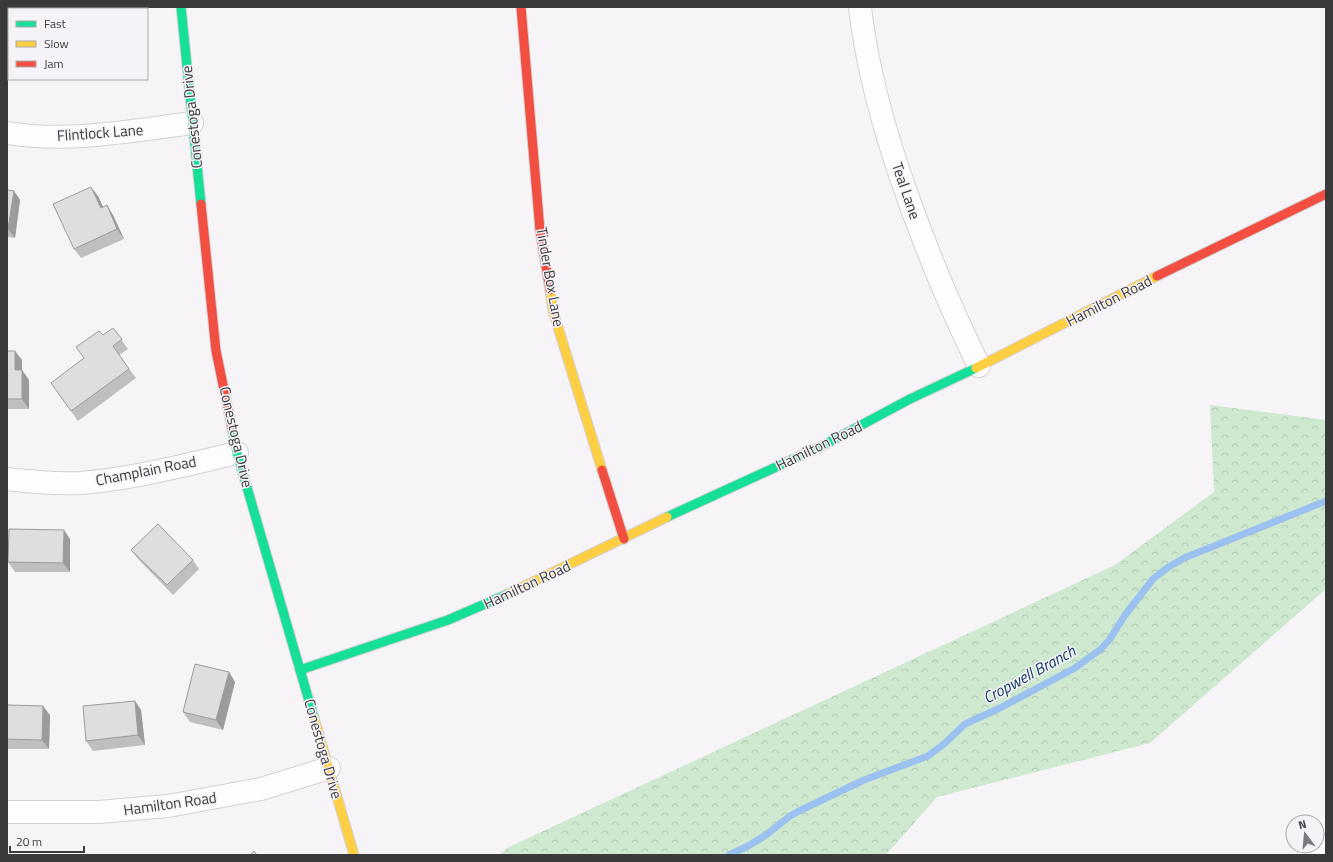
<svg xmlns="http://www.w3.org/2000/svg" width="1333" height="862" viewBox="0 0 1333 862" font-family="'Titillium Web',sans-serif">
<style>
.forest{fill:url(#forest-crowns)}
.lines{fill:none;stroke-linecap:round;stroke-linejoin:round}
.stream{stroke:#9ac1ef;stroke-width:7}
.street-casing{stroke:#d2d1d3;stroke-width:24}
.fast-casing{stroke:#d2d1d3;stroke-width:11}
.slow-casing{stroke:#d2d1d3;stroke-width:11}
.jam-casing{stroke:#d2d1d3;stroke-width:11}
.street{stroke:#fefdfe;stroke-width:22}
.fast{stroke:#16e098;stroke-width:9}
.slow{stroke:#ffcf43;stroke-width:9}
.jam{stroke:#f24e42;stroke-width:9}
.wall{fill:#c0bfbf}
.shaded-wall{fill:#9c9b9b}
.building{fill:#dfdede;stroke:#9c9b9b}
.labels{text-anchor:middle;stroke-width:3;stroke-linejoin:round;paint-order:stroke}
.street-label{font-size:15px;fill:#3a393b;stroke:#f6f3f8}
.water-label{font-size:16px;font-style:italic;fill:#153d67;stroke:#f6f3f8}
</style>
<defs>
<pattern id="forest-crowns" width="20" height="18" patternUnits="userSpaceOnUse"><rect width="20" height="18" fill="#cee9cf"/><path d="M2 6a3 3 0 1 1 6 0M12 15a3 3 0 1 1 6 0" fill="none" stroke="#b2c9b3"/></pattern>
</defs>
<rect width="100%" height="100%" fill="#f6f4f7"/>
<path class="forest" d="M1210,405L1326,420V589L1150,743L937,797L886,855H499L509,847L1115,565L1214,492Z"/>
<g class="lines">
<path class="stream" d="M729,855L750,845L766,835L790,816L801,810L864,780L928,756L944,744L965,724L1000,708L1075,668L1101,649L1110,639L1125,615L1153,579L1167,568L1184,558L1326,501"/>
<g class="street-casing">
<g id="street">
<path d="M860,7C866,62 880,114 897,166C920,235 947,301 979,366"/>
<path d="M7,133C68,143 131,131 192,123"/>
<path d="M7,479C32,482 56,484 80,483C133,479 185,465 237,453"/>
<path d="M7,812H99L168,806L261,789L329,768"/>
<path d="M1309,855L1326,846"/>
</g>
</g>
<g class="fast-casing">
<g id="fast">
<path d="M181,7L201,204"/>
<path d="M232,428L237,453L314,718"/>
<path d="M667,517L824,445L910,399L976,368"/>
<path d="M300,670L448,620L508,594"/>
</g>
</g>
<g class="slow-casing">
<g id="slow">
<path d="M550,290L553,311L602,470"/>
<path d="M976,368L1157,276"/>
<path d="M508,594L667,517"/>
<path d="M314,718L354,855"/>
</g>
</g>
<g class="jam-casing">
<g id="jam">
<path d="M521,7L540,231L550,290"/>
<path d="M201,204L216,351L232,428"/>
<path d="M1157,276L1326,194"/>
<path d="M602,470L624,539"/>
</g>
</g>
<use href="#street" class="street"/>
<use href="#fast" class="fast"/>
<use href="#slow" class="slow"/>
<use href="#jam" class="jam"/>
</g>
<g class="wall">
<path d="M7,190L14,191L20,200L15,238L7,237Z"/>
<path d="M98,196L103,207L113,215L124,239L81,258L74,249Z"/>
<path d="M113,328L128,349L119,355L136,378L78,421L51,383L84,359L103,335Z"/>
<path d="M7,351L22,360V370L29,380V409H7Z"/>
<path d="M70,539V572H15L8,562Z"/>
<path d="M131,550L193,560L199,569L173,595L138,559Z"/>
<path d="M229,672L235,682L223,730L190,722L183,712Z"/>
<path d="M135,701L141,710L145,745L93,751L86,741Z"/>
<path d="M7,705L50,715L49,749H7Z"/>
</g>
<g class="shaded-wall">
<path d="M91,187L98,196L108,218L101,208Z"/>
<path d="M14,191L20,200L15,238L8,229Z"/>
<path d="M107,205L113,215L124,239L117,229Z"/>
<path d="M15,351L22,360V380L15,370Z"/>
<path d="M22,370L29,380V409L22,399Z"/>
<path d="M64,530L70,539V572L63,563Z"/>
<path d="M229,672L235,682L223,730L216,720Z"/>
<path d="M135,701L141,710L145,745L138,735Z"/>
<path d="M43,706L50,715L49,749L42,740Z"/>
</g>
<g class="building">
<rect x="52" y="7" width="49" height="2"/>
<path d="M91,187L101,208L107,205L117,229L74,249L53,204Z"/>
<path d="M7,190L14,191L8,229H7Z"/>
<path d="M113,328L122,339L113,346L129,369L71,411L51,383L84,358L76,347L99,331L103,335Z"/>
<path d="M7,351H15V370H22V399H7Z"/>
<path d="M158,524L193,560L167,585L131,550Z"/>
<path d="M9,529L64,530L63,563L8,562Z"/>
<path d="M195,664L229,672L216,720L183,712Z"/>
<path d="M135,701L138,735L86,741L83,706Z"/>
<path d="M7,705L43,706L42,740L7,739Z"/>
<path d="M254,851L257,855H250Z"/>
</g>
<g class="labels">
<g class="street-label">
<text transform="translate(192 117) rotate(-96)" y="5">Conestoga Drive</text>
<text transform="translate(100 133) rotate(-4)" y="5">Flintlock Lane</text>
<text transform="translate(906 191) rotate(71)" y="5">Teal Lane</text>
<text transform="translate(550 277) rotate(80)" y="5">Tinder Box Lane</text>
<text transform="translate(1109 301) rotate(-27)" y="5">Hamilton Road</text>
<text transform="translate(236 437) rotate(77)" y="5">Conestoga Drive</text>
<text transform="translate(819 446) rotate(-26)" y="5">Hamilton Road</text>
<text transform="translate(146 471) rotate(-11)" y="5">Champlain Road</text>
<text transform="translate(527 585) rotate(-25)" y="5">Hamilton Road</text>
<text transform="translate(323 749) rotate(74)" y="5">Conestoga Drive</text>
<text transform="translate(170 804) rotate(-8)" y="5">Hamilton Road</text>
</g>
<g class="water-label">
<text transform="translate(1029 674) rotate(-29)" y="6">Cropwell Branch</text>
</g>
</g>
<rect width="1333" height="862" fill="none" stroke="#3a393b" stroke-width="16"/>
<rect x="8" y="8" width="140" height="72" fill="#f6f3f8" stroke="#aba9ac"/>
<rect x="16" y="21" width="20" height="6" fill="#16e098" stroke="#aba9ac"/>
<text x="44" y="28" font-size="12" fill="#3a393b">Fast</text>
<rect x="16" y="41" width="20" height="6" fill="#ffcf43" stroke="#aba9ac"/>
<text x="44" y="48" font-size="12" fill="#3a393b">Slow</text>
<rect x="16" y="61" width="20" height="6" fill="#f24e42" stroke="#aba9ac"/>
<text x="44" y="68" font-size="12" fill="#3a393b">Jam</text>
<g transform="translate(1305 834) rotate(344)"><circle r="19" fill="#f6f3f8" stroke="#aba9ac"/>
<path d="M0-3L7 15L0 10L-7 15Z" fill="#7c7a7d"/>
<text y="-6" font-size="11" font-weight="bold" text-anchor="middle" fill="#3a393b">N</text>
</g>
<path d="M10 846v6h74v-6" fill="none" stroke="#3a393b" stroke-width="2"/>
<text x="16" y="846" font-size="12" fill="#3a393b" stroke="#f6f3f8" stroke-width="3" paint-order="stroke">20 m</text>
</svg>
